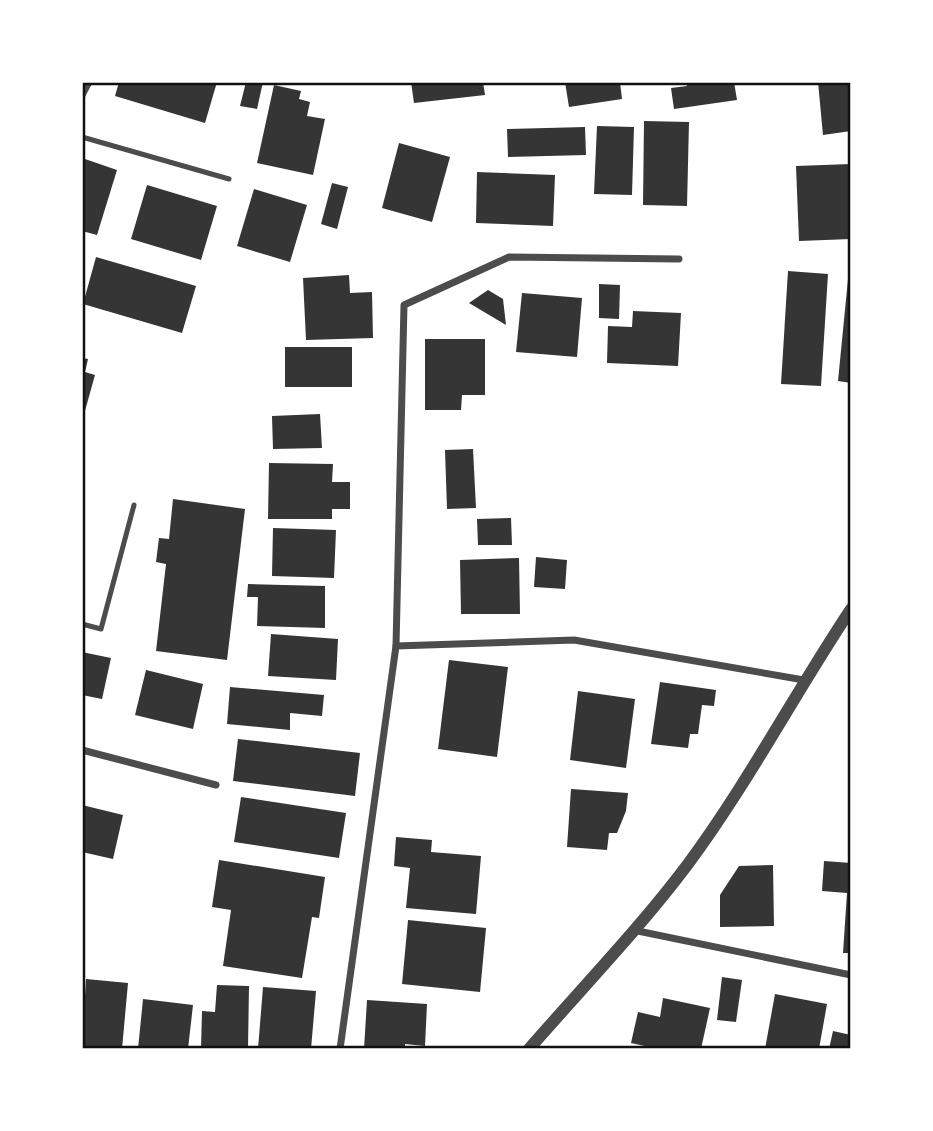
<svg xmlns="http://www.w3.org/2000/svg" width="933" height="1131" viewBox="0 0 933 1131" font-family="'Asap Condensed',sans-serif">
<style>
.building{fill:#353535}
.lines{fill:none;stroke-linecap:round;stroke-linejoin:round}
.service{stroke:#4c4c4c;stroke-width:5}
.minor{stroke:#4c4c4c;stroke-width:7}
.tertiary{stroke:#4c4c4c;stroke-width:12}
.neatline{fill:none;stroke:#111;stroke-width:2.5}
</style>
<rect width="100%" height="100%" fill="#fff"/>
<g class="building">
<path d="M119,82H217L205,123L115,96Z"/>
<path d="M246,82H263L257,109L240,106Z"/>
<path d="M411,82H483L485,95L414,103Z"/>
<path d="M565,82H620L622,99L569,107Z"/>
<path d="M686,82H734L737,100L674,109L671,88L687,86Z"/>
<path d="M818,82H851V131L823,135Z"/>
<path d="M274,85L301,91L299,99L310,102L307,116L325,119L313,175L257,163Z"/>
<path d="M644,121L689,122L687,206L643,205Z"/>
<path d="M597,126L634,127L632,195L594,194Z"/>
<path d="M585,127L586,155L508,157L507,129Z"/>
<path d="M399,143L450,157L432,222L382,208Z"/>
<path d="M85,159L117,170L97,235L82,231Z"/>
<path d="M851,164V239L799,241L796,166Z"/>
<path d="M477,172L555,175L553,226L476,223Z"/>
<path d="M332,183L348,187L337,229L321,224Z"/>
<path d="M147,185L217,206L201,260L131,239Z"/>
<path d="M254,189L307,205L290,262L237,246Z"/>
<path d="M96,257L196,286L182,333L83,304Z"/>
<path d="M849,269H851V383L838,381Z"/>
<path d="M788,271L828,274L821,386L781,384Z"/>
<path d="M349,275L350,293L372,292L373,338L306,340L303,278Z"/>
<path d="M599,284L620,285L619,319L599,318Z"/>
<path d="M488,290L503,299L506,325L469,303Z"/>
<path d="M522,293L582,298L577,357L516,352Z"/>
<path d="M633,311L681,313L678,366L607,363L608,326L632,327Z"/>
<path d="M425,339H485V395H462L461,410H425Z"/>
<rect x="285" y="347" width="67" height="40"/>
<path d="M82,358L88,359L85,372L95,375L83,418Z"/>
<path d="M320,414L322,448L273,449L272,416Z"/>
<path d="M473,449L476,508L447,509L445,450Z"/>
<path d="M269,463L333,464L332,482H350V509H332V519H268Z"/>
<path d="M173,499L245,509L227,660L156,651L166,564L156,562L159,538L169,539Z"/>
<path d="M511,518L512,545H478L477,519Z"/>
<path d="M273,528L336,530L334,578L272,576Z"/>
<path d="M536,557L567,560L565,589L534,587Z"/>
<path d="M519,558L520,614H461L460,560Z"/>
<path d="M248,584L325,586V628L257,626L258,597H247Z"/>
<path d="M271,634L338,639L336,680L268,676Z"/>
<path d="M82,652L111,658L102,699L82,695Z"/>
<path d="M449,660L508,667L497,757L438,749Z"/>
<path d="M146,670L203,684L193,729L135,715Z"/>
<path d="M660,682L716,690L714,706L702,705L698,734H690L688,748L651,744Z"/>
<path d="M230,687L324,695L322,716L290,713V730L227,724Z"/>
<path d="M578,691L635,699L626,768L570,760Z"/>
<path d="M238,739L360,753L355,796L233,781Z"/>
<path d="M571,789L628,793L626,811L617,833H609L607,850L567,847Z"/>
<path d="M241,797L346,813L339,858L234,842Z"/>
<path d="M82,805L123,815L113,859L82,852Z"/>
<path d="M396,837L432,840L431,852L481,856L476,914L406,908L410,868L394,866Z"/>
<path d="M219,860L325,877L319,918L312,917L302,978L223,966L231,910L212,907Z"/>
<path d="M824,861L851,863V953H843L847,893L822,891Z"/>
<path d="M773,865L774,926L720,927V895L739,866Z"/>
<path d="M408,920L486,928L480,992L402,984Z"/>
<path d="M722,977L742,980L736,1022L717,1020Z"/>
<path d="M86,979L128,983L122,1049H82Z"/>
<path d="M217,985L249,986L248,1049H201L202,1011L215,1012Z"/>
<path d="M263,987L316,991L311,1049H258Z"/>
<path d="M775,994L827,1004L819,1049H765Z"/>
<path d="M663,998L710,1008L701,1049H658L631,1043L638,1012L660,1017Z"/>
<path d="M143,999L193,1005L188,1049H138Z"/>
<path d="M367,1000L427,1004L425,1046L405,1044V1049H364Z"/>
<path d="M833,1031L851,1035V1049H829Z"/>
</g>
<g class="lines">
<g class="service">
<path d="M82,137L229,179"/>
<path d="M82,624L101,629L134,505"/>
</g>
<g class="minor">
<path d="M82,95L89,82"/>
<path d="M396,646L574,640L804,680"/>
<path d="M82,750L216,785"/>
<path d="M633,930L851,975"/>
<path d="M340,1049L396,646L404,305L509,257L679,259"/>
</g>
<path class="tertiary" d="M529,1049C582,988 640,928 688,864C748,783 795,693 851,609"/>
</g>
<rect width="933" height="1131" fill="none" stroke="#ffffff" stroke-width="168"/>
<rect x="84" y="84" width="765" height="963" class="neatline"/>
</svg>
